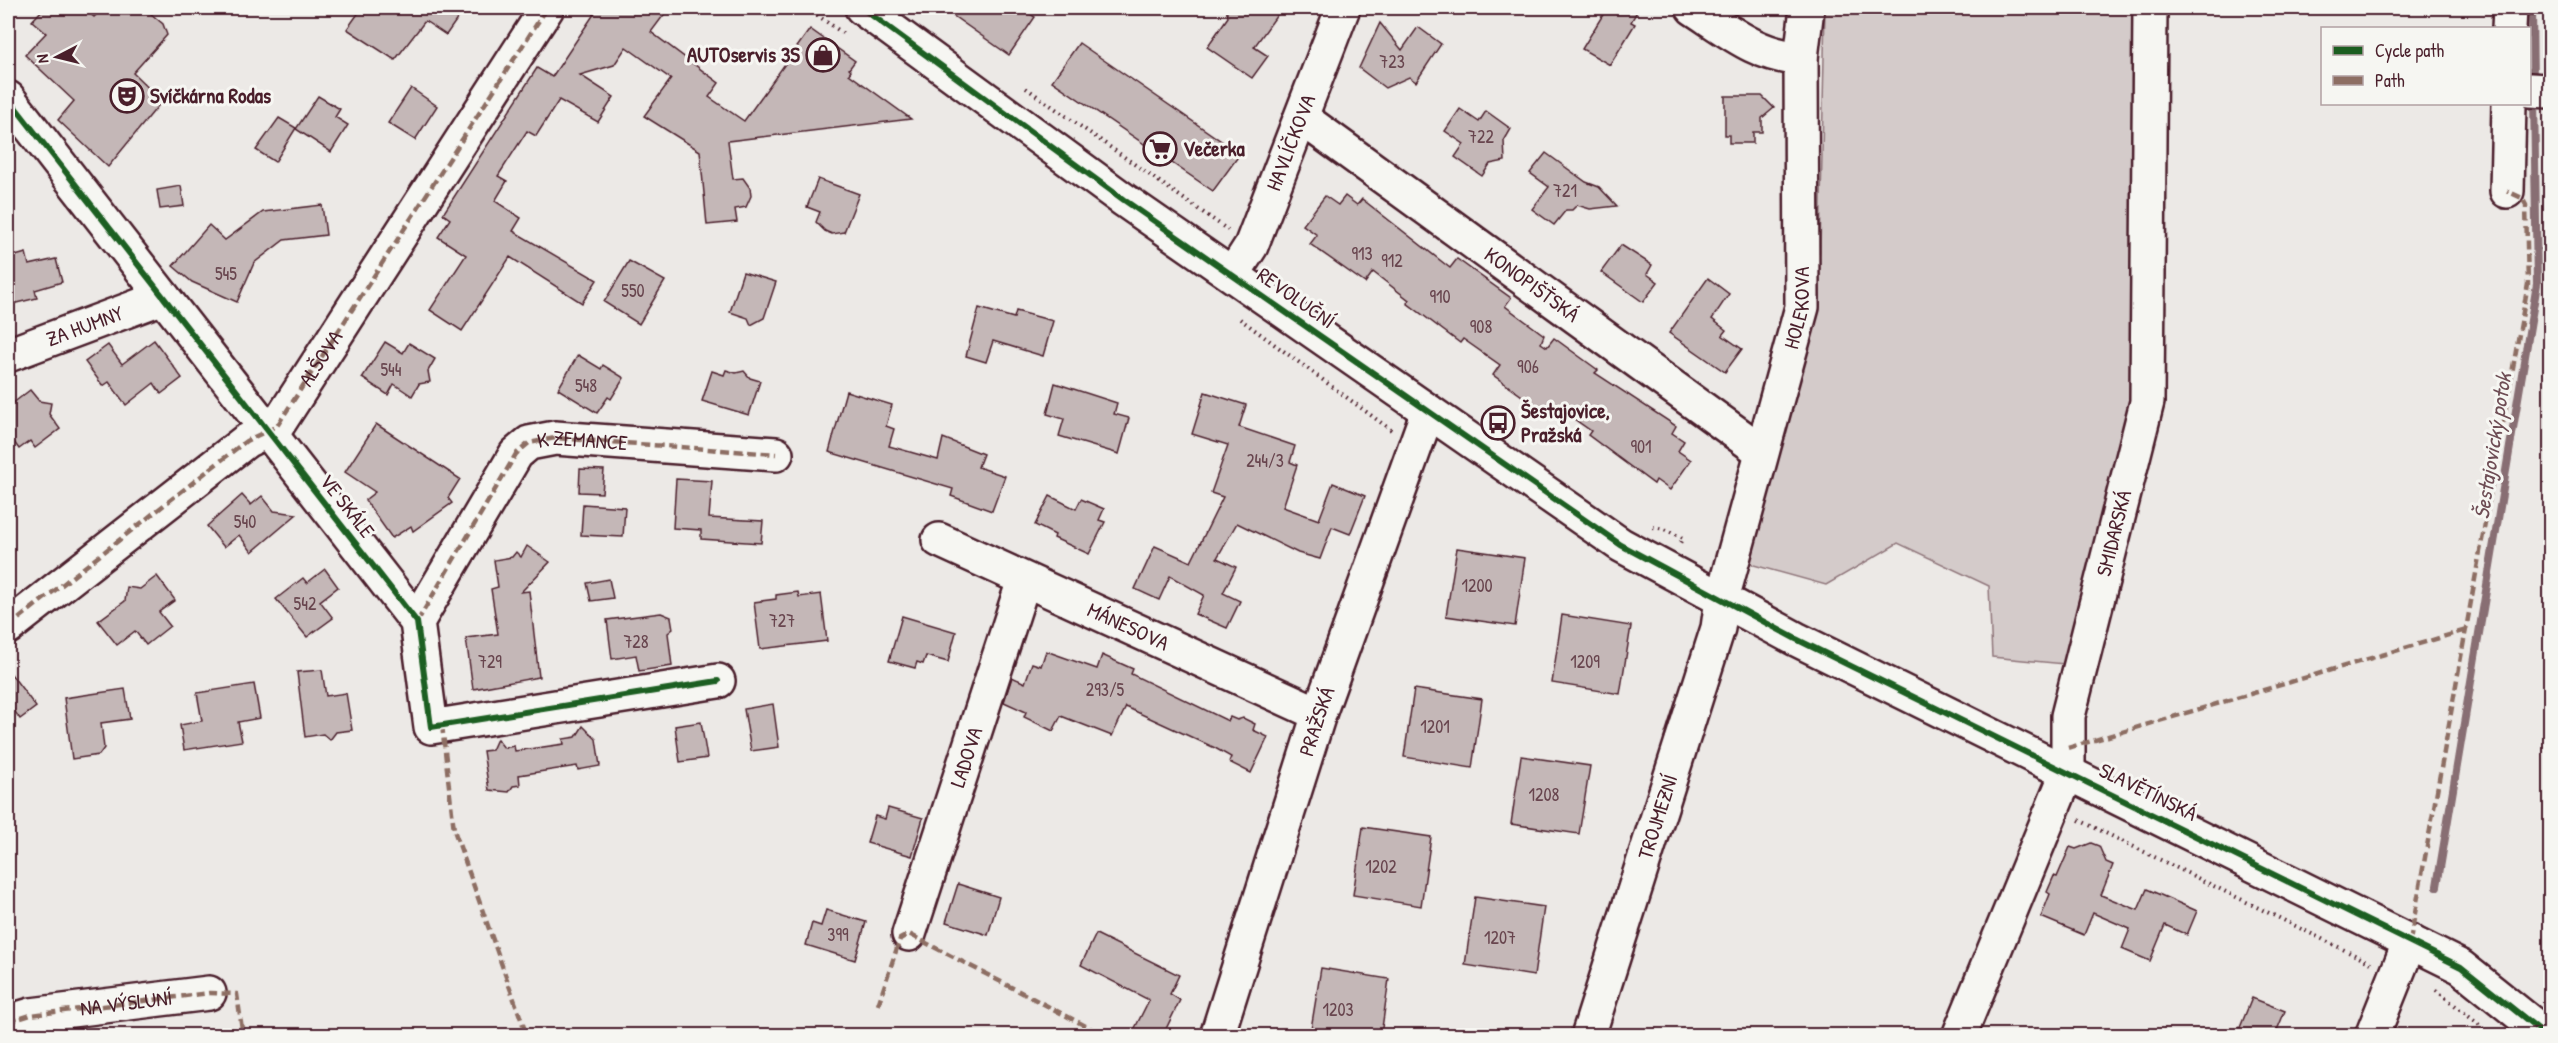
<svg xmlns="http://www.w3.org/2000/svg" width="2558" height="1043" viewBox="0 0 2558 1043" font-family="'Patrick Hand',sans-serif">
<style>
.green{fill:#d4cbca;stroke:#8f757a;stroke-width:1.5}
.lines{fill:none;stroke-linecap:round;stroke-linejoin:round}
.stream{stroke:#886e73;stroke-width:8}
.building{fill:#c4b7b7;stroke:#4a1f2b;stroke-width:1.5}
.minor-casing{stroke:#4a1f2b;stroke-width:38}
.path{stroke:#4a1f2b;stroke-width:4;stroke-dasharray:1.5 4.5;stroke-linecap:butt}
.minor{stroke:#f6f6f2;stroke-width:33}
.quiet{stroke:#8d6e63;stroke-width:4.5;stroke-dasharray:9 4.5;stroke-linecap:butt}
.cycleway-casing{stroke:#f6f6f2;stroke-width:10}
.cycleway{stroke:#1b5e20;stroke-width:6}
.labels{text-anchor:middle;stroke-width:6;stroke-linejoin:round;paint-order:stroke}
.number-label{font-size:18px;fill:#68454e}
.poi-label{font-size:21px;font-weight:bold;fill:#4a1f2b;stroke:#f6f6f2;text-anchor:start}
.street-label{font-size:21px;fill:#4a1f2b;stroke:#f6f6f2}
.water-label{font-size:22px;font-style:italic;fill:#6e4d55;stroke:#f6f6f2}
</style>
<rect width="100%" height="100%" fill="#ece9e6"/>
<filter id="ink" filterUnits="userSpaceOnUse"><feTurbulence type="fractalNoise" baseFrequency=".0167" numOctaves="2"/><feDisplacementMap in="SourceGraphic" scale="12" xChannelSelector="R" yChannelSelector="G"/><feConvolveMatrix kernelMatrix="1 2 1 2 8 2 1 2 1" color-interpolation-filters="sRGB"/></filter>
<g filter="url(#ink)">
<path class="green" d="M1825,8H2140L2137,384L2065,664L1992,657L1989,586L1898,543L1826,585L1743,562L1820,252Z"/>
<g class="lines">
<g class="stream">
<path d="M2532,8L2533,83"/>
<path d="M2437,886L2537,284L2534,98"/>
</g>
</g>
<g class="building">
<path d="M44,8H83L94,17L103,8H144L163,24L167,35L133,73L162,101L108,167L58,120L74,101L25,55L46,33L32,21Z"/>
<path d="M362,8H465L446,35L425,21L395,60L347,29Z"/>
<path d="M598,8H669L651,32L719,83L709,97L744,121L810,29L855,61L849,69L851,71L849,74L911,119L728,141L733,179L743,178L750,188L751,196L746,207L735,209L737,222L707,225L700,151L644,116L671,79L626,47L614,65L580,75L614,97L598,122L559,100L536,136L527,131L498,176L507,181L495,201L521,218L513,231L597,280L582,303L510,257L462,331L430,310L466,255L438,237L450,219L443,214L537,68L552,77Z"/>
<path d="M942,8H1021L1035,17L1009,55Z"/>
<path d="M1226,8H1282L1254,47L1268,56L1252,78L1207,47L1228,17Z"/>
<path d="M1607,8H1639L1631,22L1635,24L1610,65L1582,49Z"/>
<path d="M1380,23L1402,50L1418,27L1441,44L1416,82L1409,77L1385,88L1359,68Z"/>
<path d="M1079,43L1240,154L1213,191L1052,81Z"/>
<path d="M411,88L437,106L415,140L388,123Z"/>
<path d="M318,96L340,109L335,117L348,125L331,152L296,129Z"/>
<path d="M1725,96H1762L1774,108L1762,118V132H1753V143H1729V135H1725Z"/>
<path d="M1460,109L1479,122L1486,111L1511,129L1504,141L1505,161L1490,164L1482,176L1455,157L1464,144L1445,131Z"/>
<path d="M279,118L296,128L275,162L256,150Z"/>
<path d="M1546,153L1586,182L1599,187L1617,206L1590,209L1577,205L1572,210H1566L1554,225L1532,209L1549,187L1530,173Z"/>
<path d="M818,179L859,194L844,232L832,234L825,231L816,222L820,212L807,207Z"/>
<path d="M181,186L184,206L160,209L157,190Z"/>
<path d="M1325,196L1338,205L1345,196L1357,205L1362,199L1450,268L1457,259L1511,298L1505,306L1544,335L1541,343L1547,347L1554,338L1598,370L1595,373L1676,426L1672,433L1684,441L1678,451L1691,460L1670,490L1656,480L1654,484L1588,435L1591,431L1554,405L1547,414L1493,375L1500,365L1463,339L1460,343L1407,303L1409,300L1373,272L1365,283L1310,244L1317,235L1303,225Z"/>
<path d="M322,205L326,235L284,240L254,263L237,302L192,282L173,266L209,225L225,240L263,212Z"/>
<path d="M1621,245L1652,265L1647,274L1658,282L1643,302L1601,272Z"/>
<path d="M26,253L29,265L56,259L62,282L35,290L37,298L8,305V258Z"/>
<path d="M629,261L665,281L639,324L604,302Z"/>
<path d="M743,272L776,282L764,318L751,325L748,318L730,312Z"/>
<path d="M1708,278L1729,294L1712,319L1726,330L1722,335L1742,349L1725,372L1669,333Z"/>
<path d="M979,308L1014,318L1016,311L1053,321L1043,356L993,341L986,362L966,356Z"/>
<path d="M154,340L182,378L161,394L154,383L126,405L109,382L103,386L85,362L108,345L122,364Z"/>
<path d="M385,342L403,353L409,343L435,359L428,371L430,382L419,384L412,396L394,384L388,395L362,378Z"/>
<path d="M578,355L601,369L603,365L624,378L611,399L608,397L597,413L558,389Z"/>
<path d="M726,370L736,373L744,371L750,378L760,381L749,415L702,401L712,371L724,375Z"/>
<path d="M1055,383L1117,403L1114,414L1129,418L1119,454L1059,436L1064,419L1047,414Z"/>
<path d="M30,390L39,401L51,403L49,414L60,429L35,448L30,441L19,449L8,434V407Z"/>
<path d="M846,391L892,405L886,426L894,429L889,446L938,460L943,438L983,454L978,467L1005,476L992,511L951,496L953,489L829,452Z"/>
<path d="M1205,392L1246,405L1239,427L1295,446L1290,462L1297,465L1283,507L1319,520L1333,483L1365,496L1350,534L1332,527L1320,559L1298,553L1237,523L1217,558L1236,567L1223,593L1240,601L1227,628L1195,614L1204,595L1170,576L1159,600L1135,589L1155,546L1191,562L1223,497L1211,493L1228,445L1192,434Z"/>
<path d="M376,424L460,479L448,498L452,503L413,531L411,526L392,538L365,500L375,492L345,472Z"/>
<path d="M580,469L604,470L602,493L579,492Z"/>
<path d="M676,479L712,481L709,518L763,521L761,543L701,539V530L673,528Z"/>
<path d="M242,495L251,505L262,496L274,511L297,514L252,552L239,535L224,547L207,526Z"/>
<path d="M1050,496L1076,509L1081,499L1104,509L1099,520L1105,522L1089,554L1054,538L1055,535L1035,525Z"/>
<path d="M583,504L625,507L623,537L581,535Z"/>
<path d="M527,546L550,562L521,592L529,591L539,677L473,689L466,638L498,634L491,589L498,587L494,560L512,557L516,552L521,557Z"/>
<path d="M1457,548L1525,558L1515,626L1446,616Z"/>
<path d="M325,569L338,587L320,601L333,618L307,637L276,599L303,578L307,583Z"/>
<path d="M157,576L175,600L159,612L170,626L146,645L135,631L117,645L98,621L125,601L127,587L140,589Z"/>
<path d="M609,579L613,598L591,601L587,583Z"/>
<path d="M798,592L799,597L821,594L827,641L760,649L754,602L776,599V595Z"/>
<path d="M661,613L671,617L673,629L668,633L672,666L639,671L636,655L612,659L607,620Z"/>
<path d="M1562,615L1631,626L1620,694L1552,683Z"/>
<path d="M902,616L956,632L948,662L926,656L923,664L917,662L915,668L889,661Z"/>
<path d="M1046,651L1097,669L1102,655L1133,669L1131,674L1228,721L1230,717L1237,720L1243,718L1255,724L1253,730L1268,737L1251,773L1229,762L1231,757L1215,748L1126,707L1112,736L1061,716L1053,731L1024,717L1026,712L1004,702L1012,677L1025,683L1032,663L1041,666Z"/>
<path d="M8,670L36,707L20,719L8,702Z"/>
<path d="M322,670L326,696L346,693L352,730L336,732L330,740L323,734L305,737L297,672Z"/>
<path d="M254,684L260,718L238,722L242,741L184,750L180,725L202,721L197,693Z"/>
<path d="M125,689L130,719L101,723L104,748L99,755L72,759L64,698Z"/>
<path d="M1414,689L1482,699L1472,768L1404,757Z"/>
<path d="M773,704L779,747L751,751L744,709Z"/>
<path d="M701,722L707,758L680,762L675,726Z"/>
<path d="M583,726L596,739L600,766L578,770L577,766L519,775L520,785L513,786L509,792L489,790L483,751L492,750L497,739L504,748L514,746L515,751L564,744L563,739L576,737Z"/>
<path d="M1521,756L1590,766L1579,834L1511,824Z"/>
<path d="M888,808L923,818L912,856L867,843L875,816L885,819Z"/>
<path d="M1363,827L1431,837L1421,906L1353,895Z"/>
<path d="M2091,843L2099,846L2106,862L2113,865L2101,895L2138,910L2147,889L2197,911L2187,935L2165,925L2150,961L2122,949L2130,929L2093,913L2084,935L2041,917L2050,894L2047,892L2054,876L2057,877L2070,847L2076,849Z"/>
<path d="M958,884L999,897L988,935L946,922Z"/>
<path d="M1475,897L1544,907L1534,976L1465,965Z"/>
<path d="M826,910L866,922L855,960L806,945L812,923L821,926Z"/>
<path d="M1096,934L1179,975L1170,994L1180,1000L1163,1035H1147L1134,1030L1149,1000L1081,965Z"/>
<path d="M1321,968L1389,979L1381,1035H1310Z"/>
<path d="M2252,998L2285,1011L2275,1035H2237Z"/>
</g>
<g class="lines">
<g class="minor-casing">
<g id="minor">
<path d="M862,8L1124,200L1621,545L1796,639L2461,967L2547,1036"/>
<path d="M1693,8C1727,30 1759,57 1801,58"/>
<path d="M2509,28L2510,8"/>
<path d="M2530,90L2550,91"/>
<path d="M8,98L417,622L431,727L718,681"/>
<path id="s1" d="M1302,118L1761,451"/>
<path d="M2507,191L2509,104"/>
<path id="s2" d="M1233,274L1251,246L1343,8"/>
<path id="s3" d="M8,355L163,297"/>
<path id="s4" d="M939,540L1319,714"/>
<path d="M417,622L516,454L529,443L555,438L776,454"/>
<path d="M8,627L246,441L277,426L547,8"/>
<path id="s5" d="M909,934L1024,580"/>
<path id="s6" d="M8,1022L31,1015L209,993"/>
<path id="s7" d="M1217,1036L1319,714L1428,411"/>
<path id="s8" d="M1588,1036L1718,628L1722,599L1802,307L1801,58L1807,8"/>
<path id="s9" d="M1959,1036L2068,771V716L2147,402L2150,8"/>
<path d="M2372,1036L2410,941"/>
</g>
</g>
<g class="path">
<path d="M807,8L844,34"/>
<path d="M1026,88L1228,230"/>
<path d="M1240,319L1391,430"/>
<path d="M1653,527L1664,529L1683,538L1680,543"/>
<path d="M2079,820L2371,963"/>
<path d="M2436,990L2493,1036"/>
</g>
<use href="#minor" class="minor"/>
<g class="quiet">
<path id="s10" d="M417,622L516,454L529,443L555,438L776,454"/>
<path id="s11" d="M8,627L246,441L277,426L547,8"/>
<path d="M442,725L454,830L527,1036"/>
<path d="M2068,748L2466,630"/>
<path d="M2410,941L2528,284L2526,205L2522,198L2507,191"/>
<path d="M878,1005L900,939L909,934L1105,1036"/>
<path d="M8,1022L31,1015L209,993L237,994L243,1036"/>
</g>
<g class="cycleway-casing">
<g id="cycleway">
<path d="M862,8L1124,200L1621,545L1796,639L2461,967L2547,1036"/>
<path d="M8,98L417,622L431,727L718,681"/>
</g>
</g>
<use href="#cycleway" class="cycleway"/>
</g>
</g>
<defs>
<g id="shop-ring" transform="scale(1.725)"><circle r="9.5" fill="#f6f6f2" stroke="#4a1f2b" stroke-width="1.5"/><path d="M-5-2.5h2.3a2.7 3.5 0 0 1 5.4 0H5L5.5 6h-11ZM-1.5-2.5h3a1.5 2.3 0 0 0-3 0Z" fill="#4a1f2b"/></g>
<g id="theatre-ring" transform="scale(1.725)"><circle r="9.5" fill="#f6f6f2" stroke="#4a1f2b" stroke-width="1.5"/><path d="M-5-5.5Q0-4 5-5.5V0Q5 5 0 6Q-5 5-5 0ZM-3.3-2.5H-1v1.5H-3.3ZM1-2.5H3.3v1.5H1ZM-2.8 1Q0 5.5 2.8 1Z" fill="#4a1f2b"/></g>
<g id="supermarket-ring" transform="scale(1.725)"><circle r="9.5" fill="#f6f6f2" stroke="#4a1f2b" stroke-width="1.5"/><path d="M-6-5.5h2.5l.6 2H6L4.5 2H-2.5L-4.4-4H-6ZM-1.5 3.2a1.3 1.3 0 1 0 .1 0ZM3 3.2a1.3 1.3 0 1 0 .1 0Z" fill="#4a1f2b"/></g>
<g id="bus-ring" transform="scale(1.725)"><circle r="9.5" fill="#f6f6f2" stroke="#4a1f2b" stroke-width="1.5"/><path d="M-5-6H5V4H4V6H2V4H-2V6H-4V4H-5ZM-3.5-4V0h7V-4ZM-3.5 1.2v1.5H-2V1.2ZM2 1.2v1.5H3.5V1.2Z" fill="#4a1f2b"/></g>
</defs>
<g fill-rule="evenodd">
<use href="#shop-ring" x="823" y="55"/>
<use href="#theatre-ring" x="127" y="96"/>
<use href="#supermarket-ring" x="1160" y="149"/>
<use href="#bus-ring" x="1498" y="423"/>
</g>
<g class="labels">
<g class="number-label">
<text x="1392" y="68">723</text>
<text x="1481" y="143">722</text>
<text x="1565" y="197">721</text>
<text x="1362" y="260">913</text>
<text x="1392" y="267">912</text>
<text x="226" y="280">545</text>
<text x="633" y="297">550</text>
<text x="1440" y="303">910</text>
<text x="1481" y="333">908</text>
<text x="1528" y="373">906</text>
<text x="391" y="376">544</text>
<text x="586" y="392">548</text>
<text x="1641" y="453">901</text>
<text x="1265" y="467">244/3</text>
<text x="245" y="528">540</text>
<text x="1477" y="592">1200</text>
<text x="305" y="610">542</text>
<text x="782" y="627">727</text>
<text x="636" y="648">728</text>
<text x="490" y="668">729</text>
<text x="1585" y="668">1209</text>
<text x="1105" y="696">293/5</text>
<text x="1435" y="733">1201</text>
<text x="1544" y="801">1208</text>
<text x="1381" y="873">1202</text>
<text x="838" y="941">399</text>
<text x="1500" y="944">1207</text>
<text x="1338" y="1016">1203</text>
</g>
<g class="poi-label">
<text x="800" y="62" text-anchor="end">AUTOservis 3S</text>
<text x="150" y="103">Svíčkárna Rodas</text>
<text x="1183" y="156">Večerka</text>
<text x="1521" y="418">Šestajovice,<tspan x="1521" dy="24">Pražská</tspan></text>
</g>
<g class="street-label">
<text dy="7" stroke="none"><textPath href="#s2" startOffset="144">HAVLÍČKOVA</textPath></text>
<text dy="7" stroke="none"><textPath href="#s1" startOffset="284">KONOPIŠŤSKÁ</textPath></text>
<text transform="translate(1296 298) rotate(35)" y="7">REVOLUČNÍ</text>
<text dy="7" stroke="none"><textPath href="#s8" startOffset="759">HOLEKOVA</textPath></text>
<text dy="7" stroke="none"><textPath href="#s3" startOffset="82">ZA HUMNY</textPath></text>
<text dy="7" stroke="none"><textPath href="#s11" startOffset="417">ALŠOVA</textPath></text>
<text dy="7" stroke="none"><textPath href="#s10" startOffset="266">K ZEMANCE</textPath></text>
<text transform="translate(347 506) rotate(52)" y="7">VE SKÁLE</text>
<text dy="7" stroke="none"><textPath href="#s9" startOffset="530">SMIDARSKÁ</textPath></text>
<text dy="7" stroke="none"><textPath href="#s4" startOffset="208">MÁNESOVA</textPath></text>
<text dy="7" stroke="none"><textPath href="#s7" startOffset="330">PRAŽSKÁ</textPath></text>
<text dy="7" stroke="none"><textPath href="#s5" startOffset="186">LADOVA</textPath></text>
<text transform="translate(2148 792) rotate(26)" y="7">SLAVĚTÍNSKÁ</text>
<text dy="7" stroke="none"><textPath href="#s8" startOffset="230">TROJMEZNÍ</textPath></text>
<text dy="7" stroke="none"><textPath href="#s6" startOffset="120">NA VÝSLUNÍ</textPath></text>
</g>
<g class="water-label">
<text transform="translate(2492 446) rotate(-81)" y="8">Šestajovický potok</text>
</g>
</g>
<rect width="2558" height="1043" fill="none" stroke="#f6f6f2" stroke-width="30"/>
<rect x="15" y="15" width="2528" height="1013" fill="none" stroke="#4a1f2b" stroke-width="2" filter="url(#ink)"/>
<rect x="2321" y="27" width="210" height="78" fill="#f6f6f2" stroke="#b1a0a2" stroke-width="1.5"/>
<rect x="2333" y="46" width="30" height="9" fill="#1b5e20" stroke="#b1a0a2" stroke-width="1.5"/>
<text x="2375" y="57" font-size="18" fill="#4a1f2b">Cycle path</text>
<rect x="2333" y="76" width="30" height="9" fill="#8d6e63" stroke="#b1a0a2" stroke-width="1.5"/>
<text x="2375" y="87" font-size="18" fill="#4a1f2b">Path</text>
<g transform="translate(57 57) rotate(263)" stroke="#f6f6f2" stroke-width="4.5" paint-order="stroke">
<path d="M0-4.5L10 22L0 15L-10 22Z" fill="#4a1f2b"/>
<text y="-9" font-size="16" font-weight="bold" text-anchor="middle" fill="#4a1f2b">N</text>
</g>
</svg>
